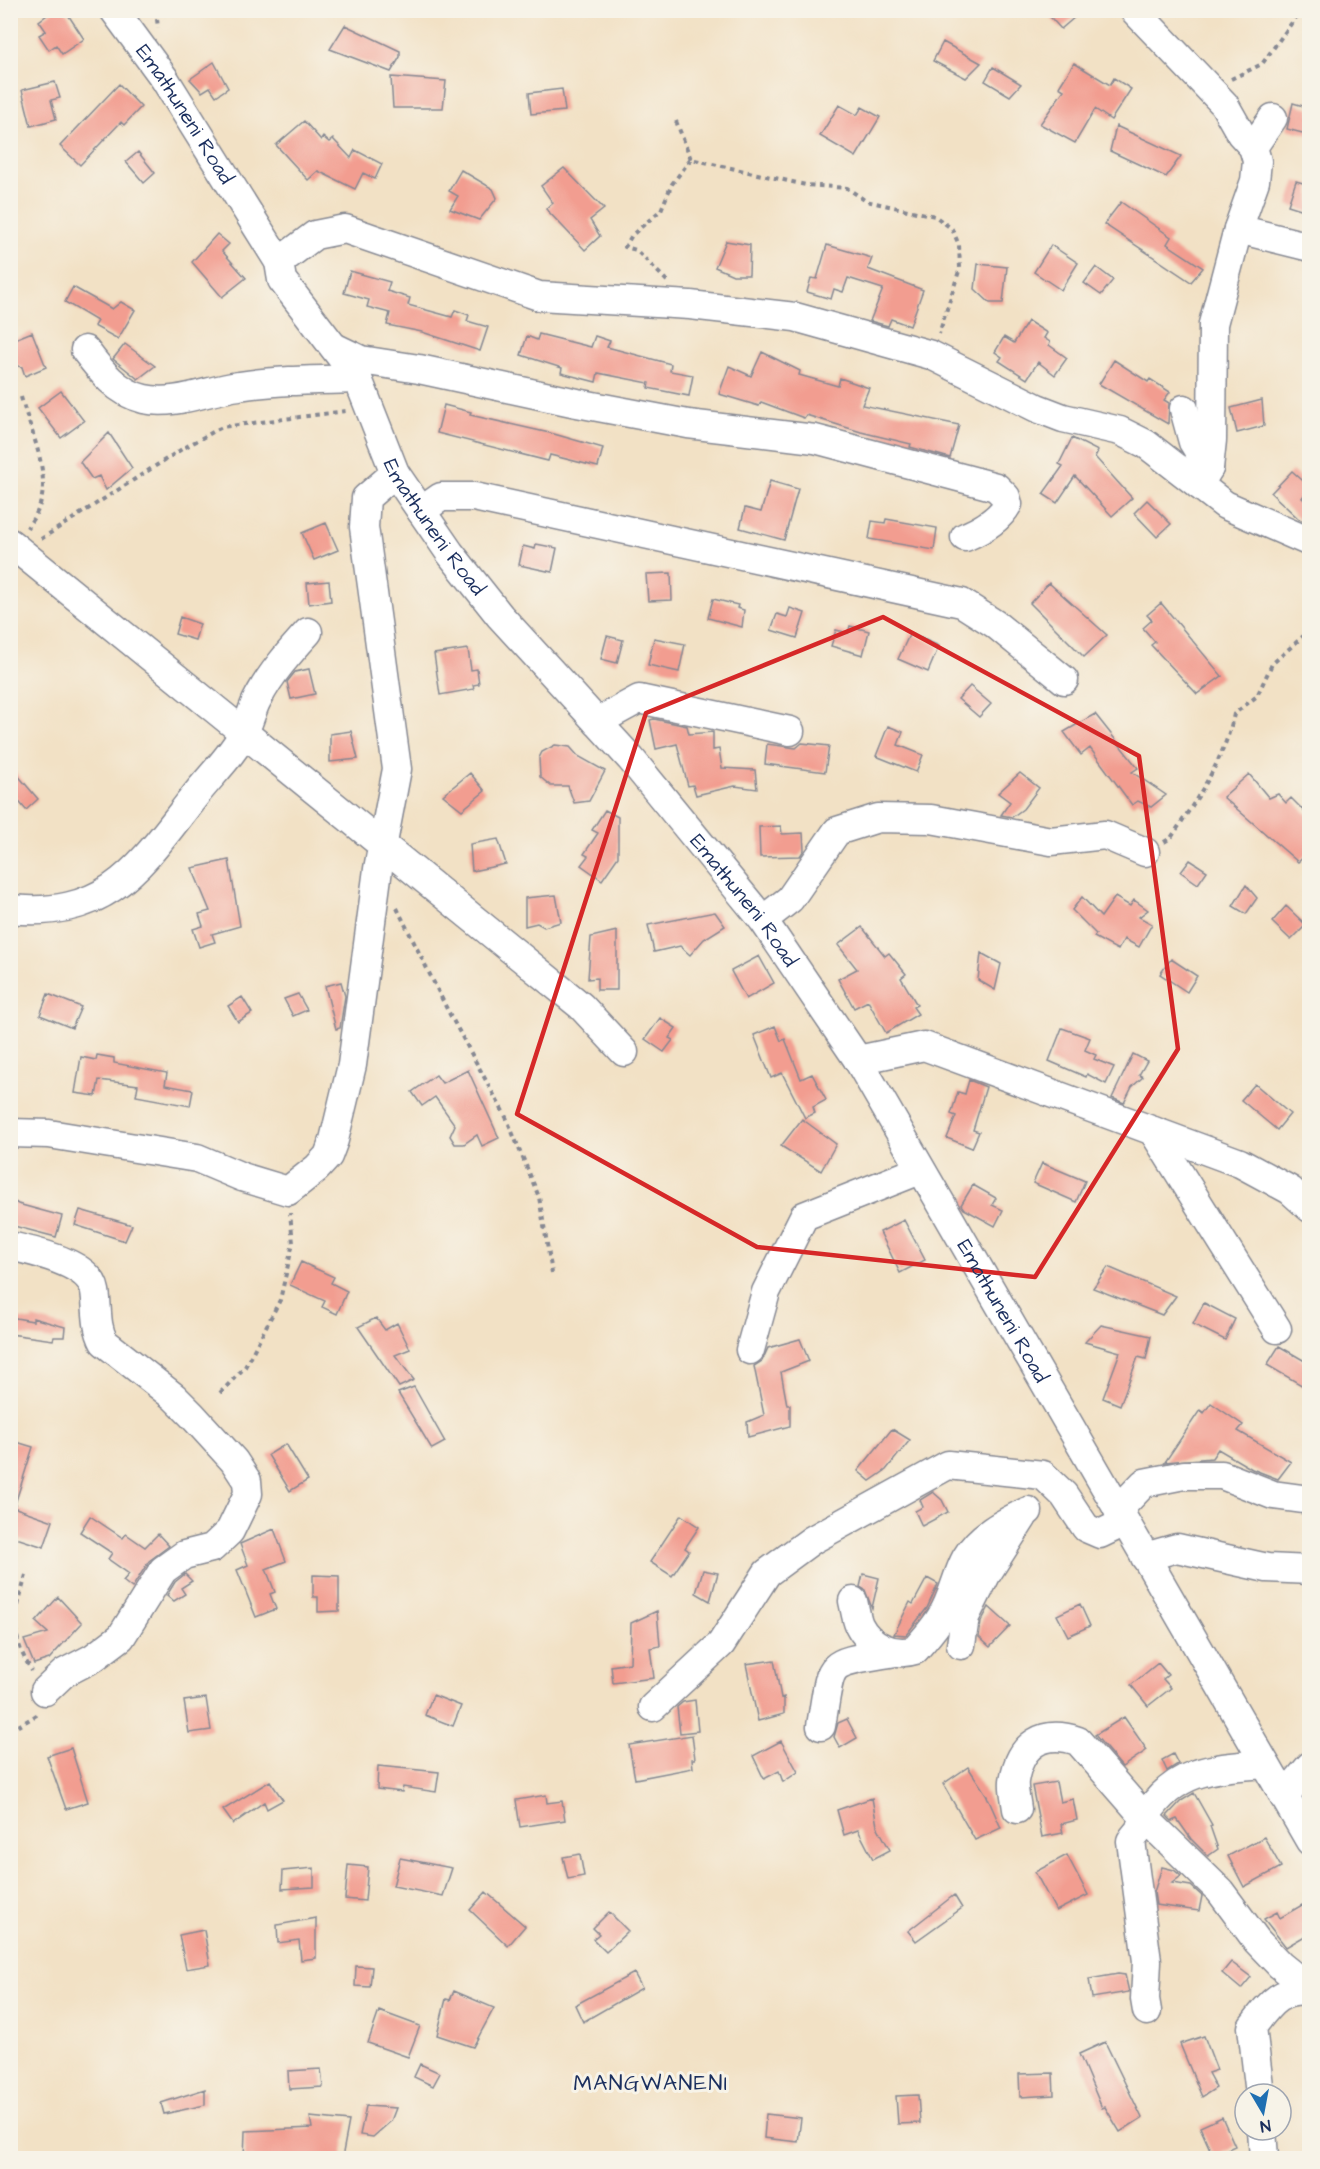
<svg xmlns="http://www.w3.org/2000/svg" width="1320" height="2169" font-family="'Architects Daughter',sans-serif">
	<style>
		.building { fill: #f29d90 }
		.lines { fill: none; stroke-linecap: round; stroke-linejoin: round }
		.minor-casing { stroke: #868892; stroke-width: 31 }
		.path { stroke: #868892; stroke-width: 4; stroke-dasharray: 4.5 4.5; stroke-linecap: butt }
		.minor { stroke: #fff; stroke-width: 28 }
		.marked { fill: none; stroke: #d62828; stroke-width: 4.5; stroke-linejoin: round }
		.labels { text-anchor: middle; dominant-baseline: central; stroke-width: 6; stroke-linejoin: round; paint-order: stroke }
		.street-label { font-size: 21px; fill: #1b2f5e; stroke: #f7f3e8 }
		.neighbourhood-label { font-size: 22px; letter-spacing: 1.5px; fill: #1b2f5e; stroke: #f7f3e8 }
	</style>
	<rect width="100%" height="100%" fill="#f7f3e8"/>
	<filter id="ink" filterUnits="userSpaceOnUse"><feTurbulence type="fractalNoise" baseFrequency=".0167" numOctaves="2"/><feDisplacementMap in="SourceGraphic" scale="12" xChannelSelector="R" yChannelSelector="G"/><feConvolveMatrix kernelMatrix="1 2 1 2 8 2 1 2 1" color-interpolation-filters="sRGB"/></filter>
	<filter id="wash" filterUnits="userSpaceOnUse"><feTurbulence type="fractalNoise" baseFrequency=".008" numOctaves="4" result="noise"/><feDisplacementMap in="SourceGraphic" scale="24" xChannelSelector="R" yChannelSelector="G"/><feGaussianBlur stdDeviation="1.35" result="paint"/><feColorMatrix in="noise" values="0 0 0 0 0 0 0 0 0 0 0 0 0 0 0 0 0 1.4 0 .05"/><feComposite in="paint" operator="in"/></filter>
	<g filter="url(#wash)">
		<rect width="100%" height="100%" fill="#f2e1c5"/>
		<g id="blocks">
			<path class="building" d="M54,10h11l19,29 -22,15 -6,-9 -7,5 -10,-15 7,-4 -7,-10z
				M1044,10h39l-22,19z
				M345,25l55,26v6l-9,15 -61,-23z
				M943,42l38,21 -15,15 -33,-17z
				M214,62l14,26 -12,8 -6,-9 -8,5 -12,-13z
				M1074,63l36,22 4,-7 17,11 -20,31 -16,-11 -20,34 -35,-19 24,-34 -5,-3z
				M993,67l28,17 -11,12 -25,-15z
				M391,77l55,4 -3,27h-50z
				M55,82l5,16 -9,2 5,19 -25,7 -9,-36z
				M119,84l22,23 -17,18 -3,-3 -41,43 -20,-19z
				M562,89l3,22 -34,3 -2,-21z
				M1293,103l17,5v27l-23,-6z
				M839,105l18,10 5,-8 18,10 -24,40 -36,-21z
				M304,121l17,19 2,-3 6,5 4,-3 18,19 4,-8 27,14 -7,15 -12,-6 -8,16 -37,-18 -10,9 -32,-35z
				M1116,126l65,30 -15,21 -56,-26z
				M138,152l17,21 -11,10 -18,-21z
				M564,168l40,41 -14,11 10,16 -15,14 -39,-41 7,-6 -12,-17z
				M461,170l32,19 4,9 -18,22 -29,-11 8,-13 -9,-5z
				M1296,181l14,4v27l-22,-7z
				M1121,202l50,35 -4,7 36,24 -12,14 -87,-58z
				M217,234l12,10 -7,7 24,27 -24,19 -30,-35z
				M726,241l24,4 -1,30h-16l-18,-8z
				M827,245l45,13 -4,11 55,21 -13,36 -19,-7 -3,7 -18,-5 13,-32 -35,-11 -5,14 -9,-3 -3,10 -24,-7 4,-14 6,1z
				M1051,245l27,18 -17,27 -27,-18z
				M978,264l29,3 -4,36h-13l-15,-14z
				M1096,267l17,13 -12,15 -17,-12z
				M350,271l40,11 -3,9 23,7 -2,7 44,12 3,-7 14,5 -2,6 21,6 -8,24 -58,-19 -35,-7 3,-12 -23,-6 2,-7 -25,-7z
				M73,287l39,22 9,-7 14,8 -17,29 -24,-13 3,-5 -32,-19z
				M1028,321l19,12 -3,5 6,4 -1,3 18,13 -12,17 -17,-13 -11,17 -28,-18 3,-4 -7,-5 9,-15 10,6z
				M32,332l14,35 -21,9 -3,-9 -12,-3v-23z
				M539,334l52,13 4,-11 15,5 -3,6 64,17 -1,7 23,4 -4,21 -41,-8 1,-5 -51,-10 -2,9 -35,-9 1,-5 -41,-13 6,-19 10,4z
				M125,344l30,22 -17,13 -25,-20z
				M762,352l38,19 -1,4 39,11 2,-8 29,10 -7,17 97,20 -9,33 -40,-11 1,-3 -50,-12 -55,-17 -2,3 -43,-16 -2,4 -40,-12 10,-28 22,10z
				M1114,360l34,22 2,-3 20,13 -6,8 5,3 -1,21 -69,-40z
				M61,391l23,30 -23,17 -23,-30z
				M1262,400l2,26 -27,7 -6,-25z
				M444,405l27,7 -1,3 84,19 49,14 -5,19 -48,-12 -2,6 -111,-28z
				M109,433l23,35 -26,22 -7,-14 -7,3 -12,-17z
				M1072,438l26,13 -3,6 37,41 -20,18 -37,-40 -18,27 -14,-9 20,-28 -4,-2z
				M1292,471l18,16 -8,11 8,7v19l-11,-5 -28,-26z
				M770,481l28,8 -14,51 -44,-12 5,-20 16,4z
				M1147,500l24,24 -14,13 -23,-24z
				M886,519l51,9 -3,22 -65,-11 3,-18 13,2z
				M326,523l12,27 -24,10 -12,-27z
				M536,544l21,4 -5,24 -33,-7 4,-19 12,3z
				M671,573l1,27 -24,1 -2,-27z
				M329,581l2,20 -22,3 -2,-21z
				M1049,583l58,52 -23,22 -54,-54z
				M713,599l25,6 -1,3 7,2 -2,17 -34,-9z
				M1161,603l61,73 -25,18 -46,-49 4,-3 -12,-14 9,-8 -5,-5z
				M790,608l15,5 -8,25 -26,-8 6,-16 10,3z
				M180,617l20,7 -5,16 -20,-6z
				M850,626l19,5 -6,24 -32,-9 5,-16 12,3z
				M910,633l29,13 -11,26 -30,-13z
				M607,636l16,4 -6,23 -16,-4z
				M654,638l31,6 -6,28 -31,-7z
				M468,649l3,21 6,-1 2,15 -6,1 1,4 -34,6 -6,-41z
				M309,669l6,25 -24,5 -4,-17 8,-10z
				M970,686l21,18 -12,13 -21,-18z
				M1095,714l43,54 -6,4 34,23 -15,12 -13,-6 -6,4 -42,-57 -9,7 -17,-23z
				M654,719l33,7 2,8 24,-2v18l6,-1 3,19 33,2 2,19 -22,-3 -39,9 -3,-10 -5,1 -11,-42 -21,5 -6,-29z
				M888,726l15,6 -5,13 25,10 -7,17 -40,-16z
				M351,731l7,28 -28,3v-28z
				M802,743l27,3 -4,26 -60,-8 2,-20 29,4z
				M555,745l15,2 8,9 27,15 -16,30 -15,2 -6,-17h-17l-11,-9 -1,-19 3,-6z
				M10,766l28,33 -12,11 -16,-19z
				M470,773l15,18 -23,19 -19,-15z
				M1020,773l19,15 -16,21 -11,8 -11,-2 9,-13 -12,-9z
				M1249,774l20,24 9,-4 8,9 5,-5 19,19v35l-12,10 -75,-65z
				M605,810l13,7v40l-16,23 -21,-15 7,-9 -4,-2 14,-21 -6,-3z
				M781,826l1,8 21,-1 1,17 -4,6 -40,1 -1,-30z
				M498,839l8,25 -34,7 -2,-27z
				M229,860l11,66 -28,8 3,8 -16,5 -6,-18 10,-3 -4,-12 11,-3 -18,-43z
				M1190,860l17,11 -9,13 -17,-12z
				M1246,885l11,13 -11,16 -13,-8z
				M556,895l5,27 -17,5 -7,-4 -12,3v-28z
				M1082,897l19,20 14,-20 15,9 4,-6 14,10 -9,7 13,7 -13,23 -15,-8 -6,11 -24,-13 2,-3 -24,-24z
				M1286,906l20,19 -15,15 -19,-18z
				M715,912l10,14 -21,13 -14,16 -10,-9 -26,6 -6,-27z
				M862,927l23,29 4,-3 17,21 -5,4 16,27 -4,2 5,7 -32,19 -18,-32 -14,7 -16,-29 19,-10 -19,-24z
				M617,931v59h-20v-12l-9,1 3,-42z
				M981,953l20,11 -6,26 -17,-10z
				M759,956l15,27 -28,16 -15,-28z
				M1171,959l26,17 -10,16 -27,-18z
				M341,982l4,14 -5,32 -4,1 -11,-43z
				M48,994l33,13 -9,21 -32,-13z
				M298,994l9,16 -14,6 -9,-17z
				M242,997l10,16 -14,9 -10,-16z
				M660,1018l16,10 -7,10 4,2 -9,12 -19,-13z
				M775,1026l6,15 4,-2 16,40 11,-5 14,26 -13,7 2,6 -10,5 -23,-45 -11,5 -17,-43z
				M1062,1028l28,10 -5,12 11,5 -2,4 20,8 -8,17 -19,-10 -1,3 -37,-16z
				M1133,1054l14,7 -8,14 4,2 -11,10 -8,16 -12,-5z
				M97,1055l17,3v5l53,10 -2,12 28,5 -3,16 -54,-10 2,-11 -39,-5 -3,16 -21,-3 6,-36 15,3z
				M468,1070l31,68 -17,8 -5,-11 -13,9h-9l-5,-8 5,-11 -20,-28 -13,9 -10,-14 24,-17 6,8z
				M969,1080l17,7 -13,43 6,2 -7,16 -25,-10 9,-22 -5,-2 7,-22 7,2z
				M1255,1084l35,30 -13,16 -36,-30z
				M802,1119l34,25 -15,27 -40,-25z
				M1042,1163l43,18 -9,21 -43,-19z
				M973,1185l23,13 -4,7 11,5 -8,16 -31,-17 -3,-4z
				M10,1199l8,5 44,12 -6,21 -46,-12z
				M80,1210l52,15 -7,16 -50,-16z
				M904,1220l21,40 -25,13 -20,-41z
				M301,1262l33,15 -3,6 16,8 -10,23 -15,-7 3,-6 -35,-16z
				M1108,1267l68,29 -14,19 -69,-27z
				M1204,1303l31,16 -10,21 -32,-16z
				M10,1317l23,4v-3l32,9 -1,10h-10l-1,3 -43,-6z
				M376,1318l9,12 12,-7 13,26 -15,6 19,25 -15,7 -41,-60z
				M1101,1325l50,11 -5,23 -8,-2 -18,48 -17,-7 17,-46 -35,-10z
				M800,1339l9,22 -28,11 6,33h3v21l-42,11 -1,-15 17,-7 -10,-49 8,-5 6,-13z
				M1279,1346l31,18v26l-43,-25z
				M414,1387l31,55 -13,7 -34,-56z
				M1211,1403l32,22 -5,6 53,31 -13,17 -26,-10 -34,-20 -6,9 -47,4 35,-52 4,3z
				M892,1429l18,11 -24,30 -16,11 -12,-10z
				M10,1440l23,7 -19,60 -4,-1z
				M286,1444l22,36 -18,11 -22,-36z
				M933,1492l9,8 6,12 -26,14 -7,-15 8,-4 -3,-7z
				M10,1506l43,15 -9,26 -34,-11z
				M681,1515l18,12 -14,21 4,3 -17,25 -22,-14z
				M90,1516l33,22 3,-4 19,13 13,-13 11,12 -20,15 -17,27 -9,-7 6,-7 -21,-15 4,-6 -32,-21z
				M274,1529l12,32 -20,8 9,23 -5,2 6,15 -20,8 -19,-47 11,-5 -8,-21z
				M703,1570l15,3 -8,28 -14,-8z
				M185,1574l7,7 -11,7 4,6 -11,7 -7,-6 8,-13z
				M863,1574l16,4 -7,30 -7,-18 -5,-3z
				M313,1575l26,1v35l-21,1v-15h-5z
				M927,1578l11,6 -11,24 -21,27 -12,-1 16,-32 3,2z
				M58,1597l24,26 -33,36 -15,5 -10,-24 24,-7 -12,-11z
				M1080,1604l10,22 -22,10 -11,-21z
				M989,1607l21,19 -20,21 -11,-10 2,-15z
				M657,1611l3,35 -10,2 4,30 -41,5 -2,-17 19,-3 1,-40z
				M774,1660l7,38 3,-1v17l-26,7 -12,-57z
				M1158,1663l10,12 -5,4 8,9 -23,18 -17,-21z
				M433,1695l28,11 -8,20 -28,-11z
				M206,1698l5,32 -22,3 -5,-32z
				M695,1700l3,31 -18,2 -3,-26 6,-5z
				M1124,1717l23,33 -25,17 -27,-32z
				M847,1719l10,19 -17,10 -6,-11 4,-14z
				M692,1735l3,24h-3l1,9 -58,11 -6,-34z
				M781,1741l17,31 -15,10 -4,-11 -15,8 -11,-23z
				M71,1748l17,54 -22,7 -19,-53z
				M1173,1754l5,10 -11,7 -5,-11z
				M378,1766l61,6 -3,20 -33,-5 -1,5 -25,-3z
				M968,1767l18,27 15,34 -26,12 -32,-56z
				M270,1781l13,19 -16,9 -3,-7 -31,22 -10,-14z
				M1056,1782l4,20 13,-3 4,21 -16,4 2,9 -21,4 -10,-51z
				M1194,1793l18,32 -2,1 8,23 -10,7 -17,-17 -14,-20 -5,2 -5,-5 14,-15z
				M546,1795l1,8 15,-2 3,19 -45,7 -4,-27z
				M872,1798l5,28 13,24 -17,9 -15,-29 -14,5 -7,-25z
				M1264,1837l17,30 -37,20 -16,-31z
				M580,1854l4,22 -16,3 -5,-22z
				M1067,1855l21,40 -32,16 -21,-39z
				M400,1858l52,10 -9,28 -50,-10z
				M348,1865l20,2 -3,34 -20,-2z
				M1162,1867l12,3 7,6 -9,7 19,3 11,10 -3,15 -43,-6 -2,-13z
				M314,1868v19l-32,2 1,-18z
				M486,1892l39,34 -17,20 -38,-36z
				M954,1895l8,13 -46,33 -8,-10z
				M1302,1905l8,14v14l-24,14 -22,-28 13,-7 3,6z
				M609,1912l19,19 -22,21 -13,-13 6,-5 -6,-6z
				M316,1918v40l-15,2 -2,-20 -21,3 -1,-18z
				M204,1930l6,35 -24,4 -7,-34z
				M1231,1962l20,15 -10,12 -19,-16z
				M356,1966l16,1 -2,20 -15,-1z
				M634,1973l8,15 -59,34 -8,-17z
				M1118,1974l7,1 4,17 -37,6 -3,-19z
				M454,1991l40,17 -21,39 -36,-12 9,-36 4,1z
				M379,2011l41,15 -12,31 -40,-14z
				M1204,2036l13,34 -9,3 8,15 -14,9 -22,-53z
				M1105,2042l37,76 -22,14 -15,-25 -3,1 -23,-54z
				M420,2064l20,9 -7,13 -19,-9z
				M321,2069l2,18 -34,2 -1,-18z
				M1053,2073l1,22 -34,2 -1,-23z
				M205,2089v16l-41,9 -3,-11z
				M918,2095l2,28 -22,1 -2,-28z
				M366,2106l30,2 -5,13 -18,16 -13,-2z
				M766,2114l35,4 -3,24 -34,-4z
				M310,2117l39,4 -7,37h-98l1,-27 67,-3z
				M1222,2117l13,29 -22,10 -13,-29z"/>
		</g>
	</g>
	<g filter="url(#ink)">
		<use href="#blocks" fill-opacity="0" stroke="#868892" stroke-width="1.5"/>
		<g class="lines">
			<g class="minor-casing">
				<g id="minor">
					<path id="s1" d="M114,10l50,68 115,184 3,18 76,99 37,94 55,80 50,63 131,143 132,161 95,140 452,781"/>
					<path d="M1134,10l90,94 17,30 12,13 4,14 -2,20 -17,48 -25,95 -1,116 -3,28 -10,17"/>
					<path d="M1253,147l20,-29"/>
					<path d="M1238,229l72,18"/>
					<path d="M279,262l36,-27 30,-6 194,67 151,9 105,12 136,38 106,53 26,10 57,13 26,13 79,61 85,37"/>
					<path d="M336,348l25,12 58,9 158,34 111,21 127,15 181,48 10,10 2,7c-9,16 -26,26 -43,33"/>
					<path d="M85,350c15,20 32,43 59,49 31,7 64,-9 95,-13 39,-6 79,-6 119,-7"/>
					<path d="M1184,409l9,33 16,26"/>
					<path d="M421,511l20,-14h33l488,106 33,21 69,56"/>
					<path d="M10,543l571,463 43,46"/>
					<path d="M597,722l42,-23 151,32"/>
					<path d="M10,909c99,10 130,-43 184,-112 16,-21 39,-42 50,-65 6,-11 8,-24 14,-34 13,-25 31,-45 50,-66"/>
					<path d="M763,920l27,-21 47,-68 41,-13 53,1 120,22 54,-6 40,17"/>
					<path d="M858,1060l66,-14 316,117 50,27 20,18"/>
					<path d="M1153,1131l124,198"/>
					<path d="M10,1133l39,1 148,24 45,19 46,14 29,-23 11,-12 6,-16 18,-75 26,-196 19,-100 -33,-242 2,-29 29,-25"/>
					<path d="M10,1246c24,6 80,16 85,45 3,18 0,34 9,51l70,55 18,18 42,46 13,20 1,13 -18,37 -18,17 -28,7 -21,15 -42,67 -28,21 -29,15 -19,18"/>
					<path d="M750,1350l16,-58 38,-76 116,-46"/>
					<path d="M1118,1510l26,-27 40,-8h38l51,20 37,5"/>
					<path d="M1145,1557l32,-9 90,20 43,2"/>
					<path d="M853,1601c2,8 3,17 6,24 10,20 35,32 56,25 9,-11 19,-21 26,-33 12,-18 15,-41 25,-59 14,-24 38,-35 62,-47"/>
					<path d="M961,1645l4,-28 21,-42 37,-58"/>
					<path d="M653,1707l68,-63 46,-71 45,-33 136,-75 95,10 21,20 22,33 14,6 25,-12"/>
					<path d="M821,1726c12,-70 2,-61 74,-74"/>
					<path d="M1284,1797l26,-31"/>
					<path d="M1017,1809c-1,-9 -4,-20 -3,-28 6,-37 29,-52 64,-40l69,79 73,71 37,50 23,24 30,24"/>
					<path d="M1147,2011l-2,-12 2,-38 -16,-120c3,-6 8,-9 11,-15 3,-4 2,-8 5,-12 30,-46 68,-46 118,-50"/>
					<path d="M1260,2094l-8,-67c17,-22 27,-39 58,-35"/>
					<path d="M1262,2130l2,28"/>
				</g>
			</g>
			<path class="path" d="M156,10l2,18
				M1231,79l31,-15 39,-54
				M676,121l15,38
				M667,281l-31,-31 -11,-3 7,-12 29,-25 11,-26 19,-25 115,26 41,3 19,13 69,15 17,13 7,16 1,23 -21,66
				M21,397c9,33 31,77 18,110 -2,7 -8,14 -12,21
				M41,539l141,-90 40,-22 124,-16
				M1164,842l7,-4c26,-40 53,-77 63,-124l23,-18 15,-32 38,-34
				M397,908l51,103 58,106 33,80 13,76
				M220,1393l25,-26 35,-67 13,-57 -3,-30
				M26,1575c-11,40 -18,58 6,96
				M10,1731l30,-18"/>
			<use href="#minor" class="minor"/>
		</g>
	</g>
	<path class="marked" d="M883,617l256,139 39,293 -143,228 -278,-30 -240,-133 129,-401z"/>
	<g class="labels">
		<g class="street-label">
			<text stroke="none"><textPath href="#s1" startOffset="126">Emathuneni Road</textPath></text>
			<text stroke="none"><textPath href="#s1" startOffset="612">Emathuneni Road</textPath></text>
			<text stroke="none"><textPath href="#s1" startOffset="1098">Emathuneni Road</textPath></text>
			<text stroke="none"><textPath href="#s1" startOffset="1584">Emathuneni Road</textPath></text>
		</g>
		<g class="neighbourhood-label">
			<text x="651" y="2083">MANGWANENI</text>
		</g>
	</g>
	<rect width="1320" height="2169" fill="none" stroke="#f7f3e8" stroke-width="36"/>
	<g transform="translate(1263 2112) rotate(170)"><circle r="28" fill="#f7f3e8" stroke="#9fa5b1" stroke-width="1.5"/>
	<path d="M0-4.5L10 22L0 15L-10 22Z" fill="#1f6fb2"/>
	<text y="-9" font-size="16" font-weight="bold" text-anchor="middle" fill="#1b2f5e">N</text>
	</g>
</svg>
